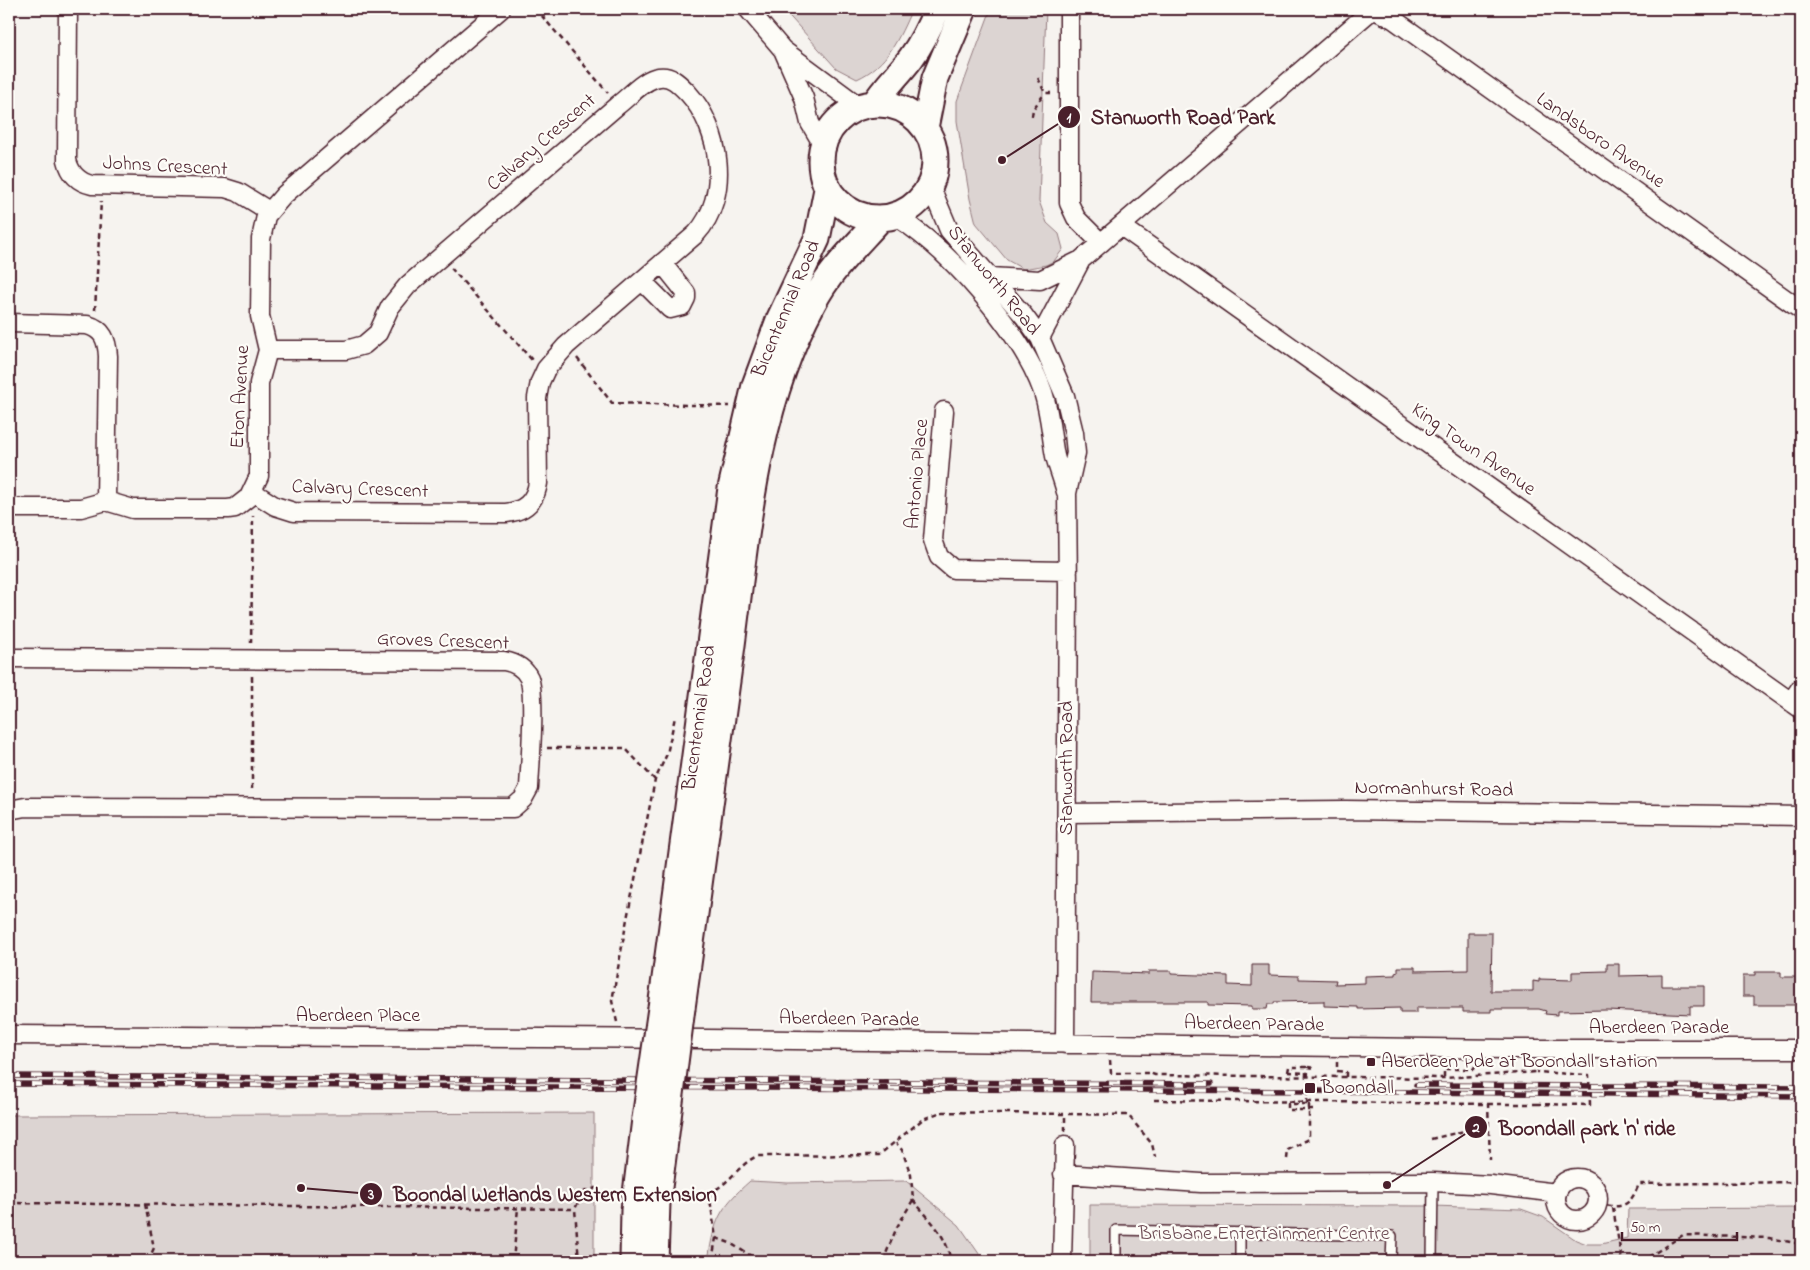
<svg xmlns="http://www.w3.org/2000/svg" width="1810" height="1270" font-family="'Indie Flower',sans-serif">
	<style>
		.green { fill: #dcd4d2; stroke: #937a7e }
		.building { fill: #cbbfbe; stroke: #4a1f2b }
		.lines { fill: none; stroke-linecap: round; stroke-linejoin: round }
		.lane-casing { stroke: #4a1f2b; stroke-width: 12 }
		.street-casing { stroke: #4a1f2b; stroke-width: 21 }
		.secondary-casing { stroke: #4a1f2b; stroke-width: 29 }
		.path { stroke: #4a1f2b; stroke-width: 2.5; stroke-dasharray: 5 4; stroke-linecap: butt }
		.lane { stroke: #fdfcf7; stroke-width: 9 }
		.street { stroke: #fdfcf7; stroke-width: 18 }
		.secondary { stroke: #fdfcf7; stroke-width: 25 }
		.rail-casing { stroke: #4a1f2b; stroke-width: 5.5 }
		.rail { stroke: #fdfcf7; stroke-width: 4; stroke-dasharray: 11; stroke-linecap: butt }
		.secondary-bridge-casing { stroke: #4a1f2b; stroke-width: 29; stroke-linecap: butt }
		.path-bridge { stroke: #4a1f2b; stroke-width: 2.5; stroke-dasharray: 5 4; stroke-linecap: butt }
		.secondary-bridge { stroke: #fdfcf7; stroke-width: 25 }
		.poi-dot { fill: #4a1f2b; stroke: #fdfcf7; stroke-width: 2 }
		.labels { text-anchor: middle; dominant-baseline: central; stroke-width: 4.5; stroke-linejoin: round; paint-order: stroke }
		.street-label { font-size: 20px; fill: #4a1f2b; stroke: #fdfcf7 }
		.poi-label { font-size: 20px; fill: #4a1f2b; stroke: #fdfcf7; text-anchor: start }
		.park-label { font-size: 20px; fill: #6e4c55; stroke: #fdfcf7 }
		.leader { fill: none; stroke: #4a1f2b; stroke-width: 2 }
		.callout-dot { fill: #4a1f2b; stroke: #fdfcf7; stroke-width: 2 }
		.mark-label { font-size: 15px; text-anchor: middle; font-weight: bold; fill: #fff }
		.callout-label { font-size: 21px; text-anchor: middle; font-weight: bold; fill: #4a1f2b; stroke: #fdfcf7; stroke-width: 4.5; stroke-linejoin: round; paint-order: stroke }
	</style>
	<rect width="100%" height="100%" fill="#f6f3ef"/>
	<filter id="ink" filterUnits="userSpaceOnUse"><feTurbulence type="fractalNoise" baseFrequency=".02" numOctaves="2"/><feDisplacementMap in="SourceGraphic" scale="10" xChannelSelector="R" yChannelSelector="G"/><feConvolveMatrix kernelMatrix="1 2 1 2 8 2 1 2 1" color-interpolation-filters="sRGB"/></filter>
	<g filter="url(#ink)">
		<path class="green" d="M783,9h129c-13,29 -24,56 -55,70l-21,-11z
			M991,9h55l-7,192 8,22 12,11 4,15 -9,12 -8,4 -23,4 -16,-9 -31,-37 -6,-24 -13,-78v-20z
			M594,1113v148h-585v-146z
			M750,1181l38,2 118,-2 53,44 25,36h-276c6,-40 11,-53 42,-80z
			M1090,1205l343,1 88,3 22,8 33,23 11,4h14l26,-6 1,-29 173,-1v53h-711z"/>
		<path class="building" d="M1468,933h24l-1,58h42v-10l6,1v-3l33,1v-8l35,-1v-7h12v12l43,-1v11h42v20h-14v8l-83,-4 -50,1v4l-12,-1 1,-3 -7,-2h-48v3h-28v-4h-47v5h-16v-5l-42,1v-2l-34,-1v-5l-50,1v2h-6l-1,5h-15v-3l-44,-1v-3h-117l1,-30 57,2v-3h22v3l57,2v9l24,1v-21h17v10l30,1v3l37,1 -1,4 30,-1v-7l30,-1v-2l3,-1v-5h17v4l53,-1z
			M1755,972h26v5h20v28h-47v-9h-11v-21h12z"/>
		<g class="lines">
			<g class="lane-casing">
				<path id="lane" d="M1240,1232v29
					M1116,1261v-31l276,6 -1,25
					M1432,1261l1,-79"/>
			</g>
			<g class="street-casing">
				<path id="street" d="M68,9l-1,151c3,13 11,22 25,25l133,3 13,4 31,19
					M748,9l35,41 77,57
					M1069,9v194l7,15 25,25
					M1373,9l20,10 408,291
					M783,50l21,48 6,25 13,22
					M930,185l19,45 75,86 16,22 25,58 9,37 2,20 -9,40 1,95 -3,456
					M895,216c54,33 127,116 148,176 7,21 8,43 12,64 3,12 8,24 11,36
					M1121,226l680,483
					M990,277l50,3 41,-20 292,-251
					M642,281l28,28 12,-3 4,-8v-5l-24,-30
					M9,323l78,2c16,4 20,15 21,31l-2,145
					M1040,338l41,-78
					M944,411l-11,129 6,17 14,12 115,2
					M253,492l22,14 19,6 212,1c18,-2 29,-11 32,-30l-1,-85 3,-16 6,-13 20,-23 130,-112c35,-38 25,-105 -8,-141 -8,-8 -16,-18 -29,-16 -15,2 -29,19 -41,28l-210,180 -18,22 -12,26 -14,12 -18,5h-78
					M9,508h72l25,-7 27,8h95l7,-1 14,-11 10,-21v-93l9,-33 -8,-34 1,-77 5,-23 18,-21 217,-186
					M9,658l495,3c11,2 20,6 25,17 7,18 1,87 0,110l-6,11 -10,9 -488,-1 -16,3
					M1791,702l10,-15
					M1067,813l278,-3 456,6
					M9,1035l698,4 801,10h293
					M1063,1174l138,9 232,-1 58,3 66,8
					M1556 1199a21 21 0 1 1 42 0a21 21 0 1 1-42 0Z
					M1062,1261l3,-116"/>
			</g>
			<g class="secondary-casing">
				<path id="secondary" d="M874,104c11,-17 25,-30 37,-46 11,-15 19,-32 26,-49
					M821 161a57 57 0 1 1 114 0a57 57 0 1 1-114 0Z
					M925,128l10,-50 29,-69
					M661,1008l70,-520 24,-103 24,-65 38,-81 10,-50
					M682,1008c17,-121 33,-242 50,-363 15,-115 24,-237 81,-342 17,-33 43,-57 67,-84
					M633,1261l1,-51 11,-91
					M655,1261l2,-58 11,-85"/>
			</g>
			<path class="path" d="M536,9l72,84
				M1038,78l7,15h6
				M1032,116l1,-7 12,-16
				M451,268l81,92
				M95,310l6,-109
				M577,358l35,45 118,3
				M251,643l2,-127
				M252,676v115
				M547,748h78l30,32
				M617,1022l-5,-21 15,-82 28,-139 12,-26 8,-37
				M1110,1060l1,13h38l6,2 289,3 92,-6
				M1337,1062v9l9,1v5
				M1308,1067l6,1
				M1288,1072l1,-5h17v10
				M1444,1077v-8h30l1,-4
				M1154,1100l334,4 2,56
				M1307,1104h-19v6h26
				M1488,1104h48
				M1065,1131v-17
				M1431,1139l58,-14
				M1287,1159l1,-9 21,-11v-39
				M709,1193l7,45 -4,23
				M690,1195c6,-1 14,-1 20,-3 19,-7 28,-27 47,-36l122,-1 44,-36 18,-7 187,3 24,29 3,13
				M913,1200c15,18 36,37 37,61
				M9,1203l566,6
				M1598,1203c23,7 32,4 41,-19l162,-2
				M145,1204l9,44 -6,13
				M1613,1208l9,53
				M716,1238l14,5 29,18
				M513,1261l5,-53
				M579,1261l-4,-52 8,-17 13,-4
				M883,1261l14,-34 16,-27 -2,-25 -9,-25 -6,-7
				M1622,1261l22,-1 39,-25 86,3 32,6"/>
			<use href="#lane" class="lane"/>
			<use href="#street" class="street"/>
			<use href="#secondary" class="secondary"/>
			<g class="rail-casing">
				<path id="rail" d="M9,1076l1202,8
					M9,1084l1304,7 488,5
					M1416,1085l385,2"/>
			</g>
			<use href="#rail" class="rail"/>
			<g class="secondary-bridge-casing">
				<path id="secondary-bridge" d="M668,1118l14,-110
					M645,1119l16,-111"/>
			</g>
			<path class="path-bridge" d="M1288,1072l20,1
				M1307,1104l1,-37
				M1536,1104l54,1 -1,-30 -53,-3"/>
			<use href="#secondary-bridge" class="secondary-bridge"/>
		</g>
	</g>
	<g class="poi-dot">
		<rect x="1366" y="1057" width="10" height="10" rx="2.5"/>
		<rect x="1304" y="1082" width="12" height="12" rx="2.5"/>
	</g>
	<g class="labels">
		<g class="street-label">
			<text transform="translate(1600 141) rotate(35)">Landsboro Avenue</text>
			<text transform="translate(542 143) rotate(-41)">Calvary Crescent</text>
			<text transform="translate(165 167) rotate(3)">Johns Crescent</text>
			<text transform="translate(993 281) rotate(51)">Stanworth Road</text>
			<text transform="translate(787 309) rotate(-67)">Bicentennial Road</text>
			<text transform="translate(241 397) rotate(-87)">Eton Avenue</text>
			<text transform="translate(1473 450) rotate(35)">King Town Avenue</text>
			<text transform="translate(918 474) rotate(-85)">Antonio Place</text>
			<text transform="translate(360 490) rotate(2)">Calvary Crescent</text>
			<text transform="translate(443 642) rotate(2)">Groves Crescent</text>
			<text transform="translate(700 718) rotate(-82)">Bicentennial Road</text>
			<text transform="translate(1067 768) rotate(-90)">Stanworth Road</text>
			<text transform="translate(1434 790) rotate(1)">Normanhurst Road</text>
			<text x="358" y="1016">Aberdeen Place</text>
			<text transform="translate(849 1020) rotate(1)">Aberdeen Parade</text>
			<text transform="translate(1254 1025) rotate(1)">Aberdeen Parade</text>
			<text x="1659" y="1028">Aberdeen Parade</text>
		</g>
		<g class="poi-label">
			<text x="1381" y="1062">Aberdeen Pde at Boondall station</text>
			<text x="1321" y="1088">Boondall</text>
		</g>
		<g class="park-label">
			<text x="1264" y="1234">Brisbane Entertainment Centre</text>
		</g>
	</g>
	<path class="leader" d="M1002 160L1069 117M1387 1185L1476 1127M301 1188L371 1194"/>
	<g class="callout-dot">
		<circle cx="1002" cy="160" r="5"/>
		<circle cx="1387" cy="1185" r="5"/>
		<circle cx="301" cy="1188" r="5"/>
		<circle cx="1069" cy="117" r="12"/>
		<circle cx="1476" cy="1127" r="12"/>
		<circle cx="371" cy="1194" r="12"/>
	</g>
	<g class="mark-label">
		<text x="1069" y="122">1</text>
		<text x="1476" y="1132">2</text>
		<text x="371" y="1199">3</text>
	</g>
	<g class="callout-label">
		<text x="1183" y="124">Stanworth Road Park</text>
		<text x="1587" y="1135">Boondall park 'n' ride</text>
		<text x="555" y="1201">Boondal Wetlands Western Extension</text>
	</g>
	<rect width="1810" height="1270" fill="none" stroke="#fdfcf7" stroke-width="30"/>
	<rect x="15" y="15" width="1780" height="1240" fill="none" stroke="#4a1f2b" stroke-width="2" filter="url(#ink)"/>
	<path d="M1622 1232v8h115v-8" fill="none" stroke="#4a1f2b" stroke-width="2.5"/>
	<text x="1630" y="1232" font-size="15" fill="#4a1f2b" stroke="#fdfcf7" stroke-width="4" paint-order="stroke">50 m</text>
</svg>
